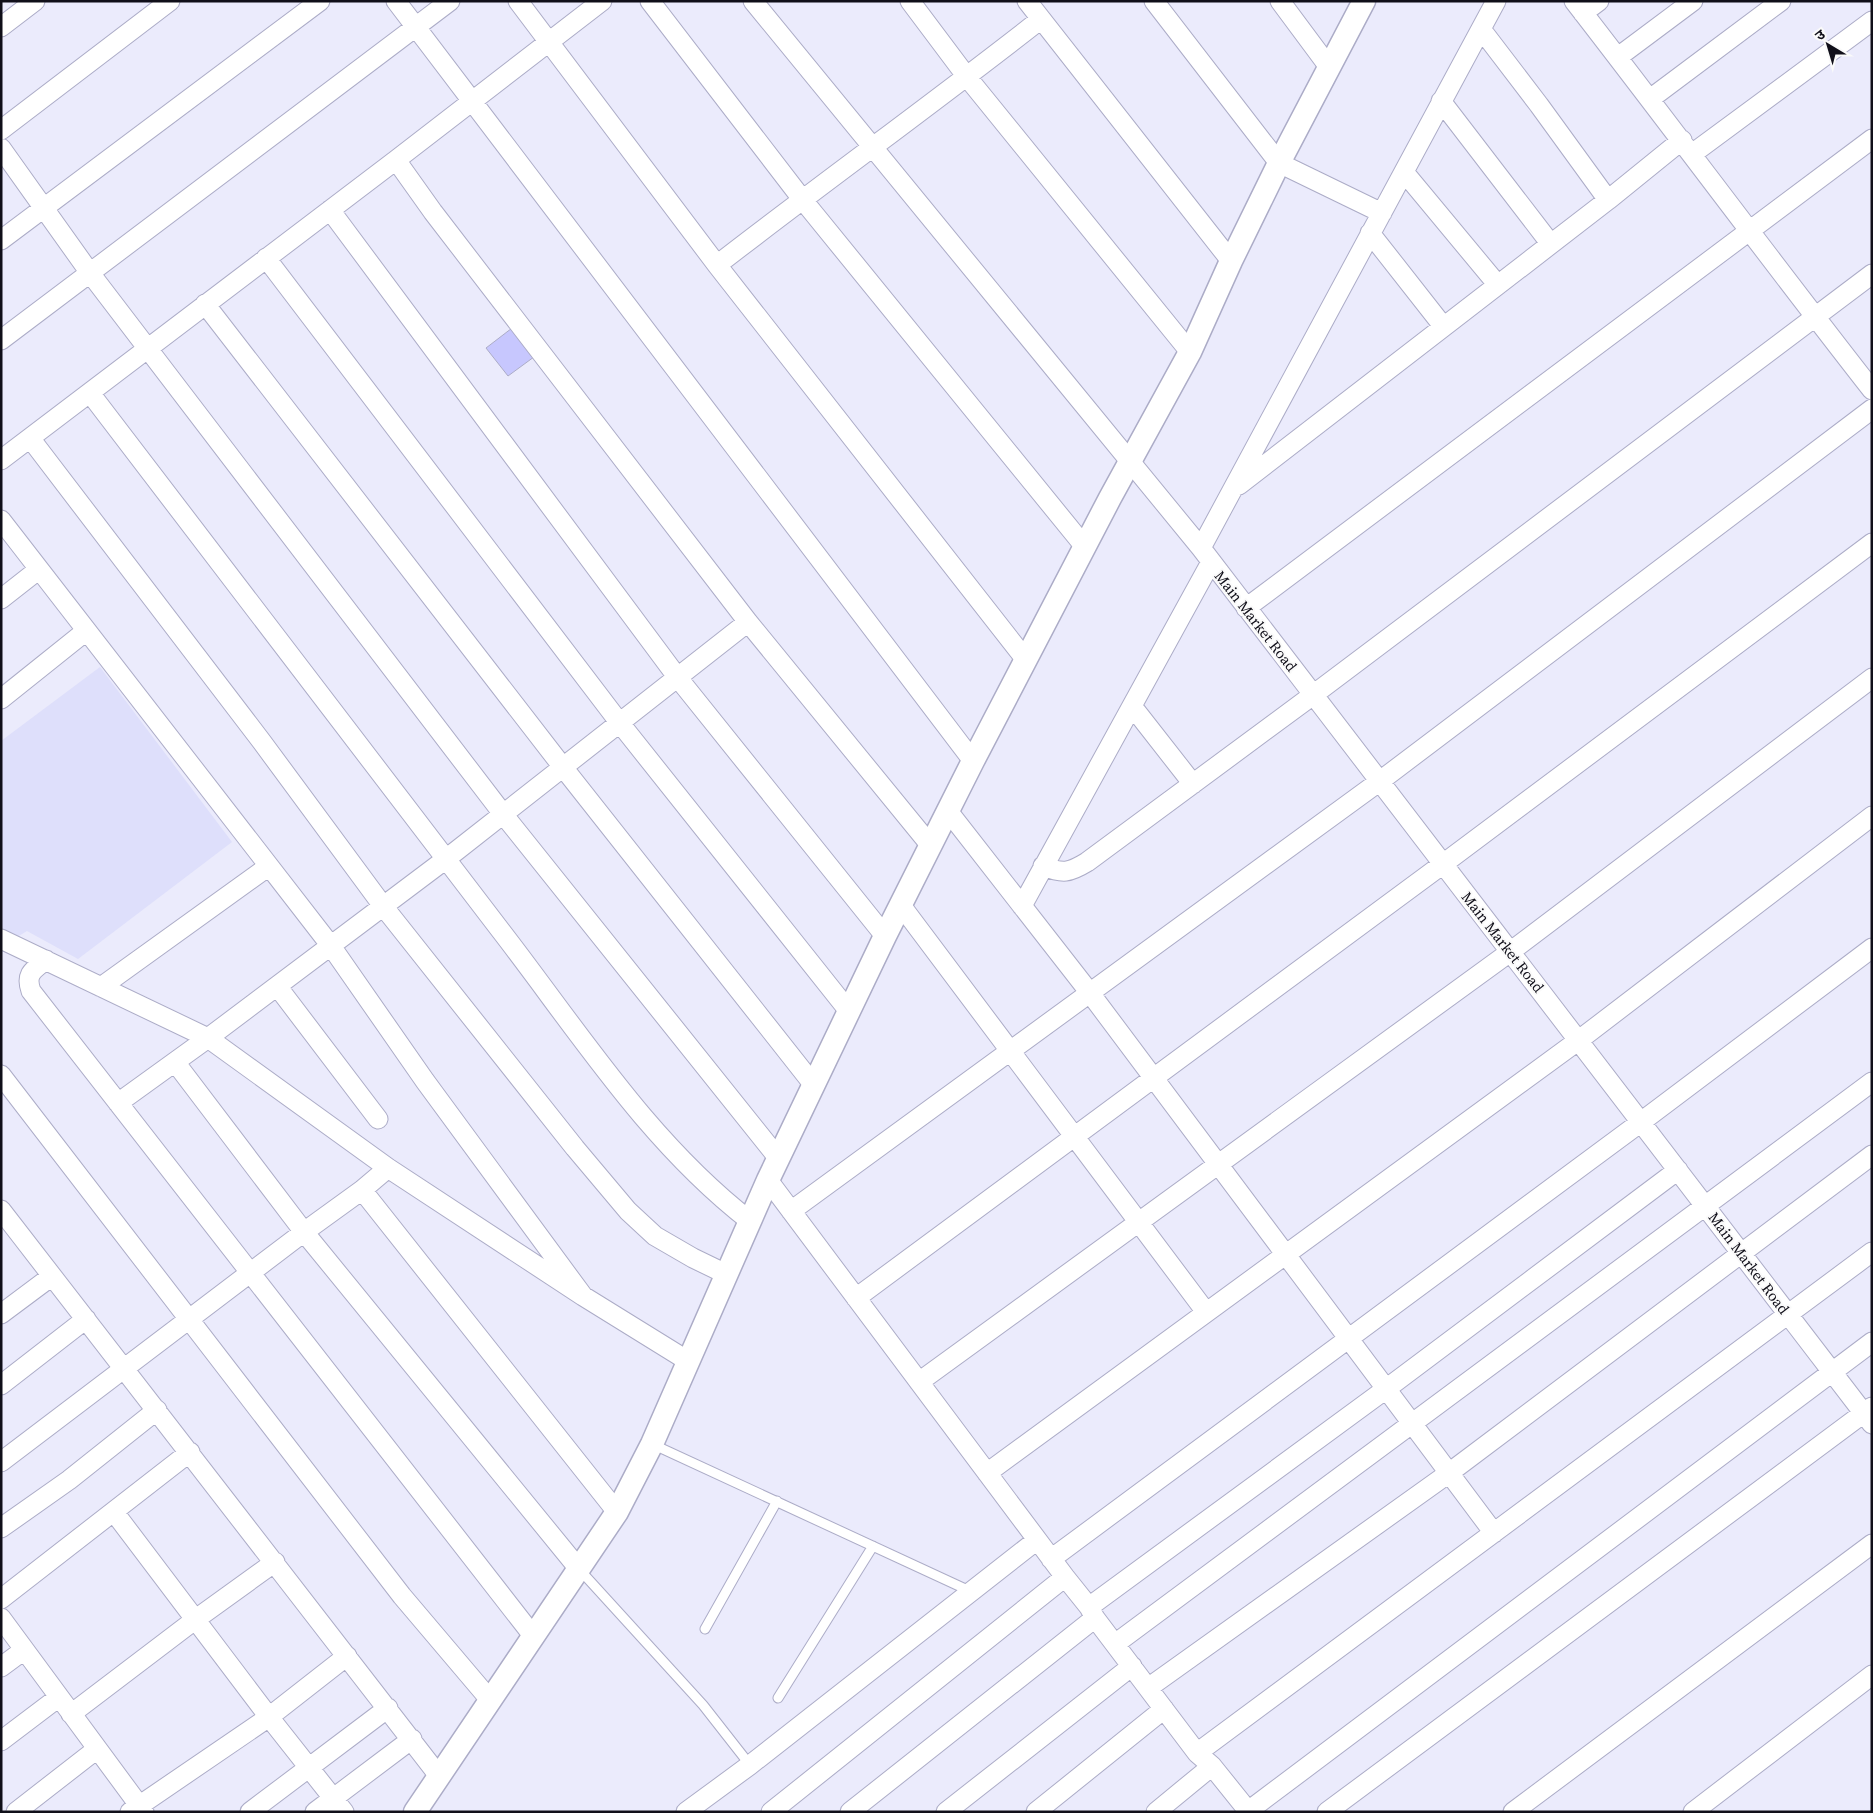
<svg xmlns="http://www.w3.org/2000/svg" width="1873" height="1813" font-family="'Source Serif 4','Noto Sans Devanagari',serif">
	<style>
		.built { fill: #dedffb }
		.building { fill: #c7c7fe; stroke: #acacc7 }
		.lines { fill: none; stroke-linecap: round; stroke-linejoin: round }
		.service-casing { stroke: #acacc7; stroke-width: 11 }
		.minor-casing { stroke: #acacc7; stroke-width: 21 }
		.tertiary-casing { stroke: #acacc7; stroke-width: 25 }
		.service { stroke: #fff; stroke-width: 9 }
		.minor { stroke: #fff; stroke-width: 19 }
		.tertiary { stroke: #fff; stroke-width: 22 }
		.labels { text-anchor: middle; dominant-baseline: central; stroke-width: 4; stroke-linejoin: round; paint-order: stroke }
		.street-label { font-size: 15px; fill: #100f19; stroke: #fafafa }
	</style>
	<rect width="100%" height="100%" fill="#ebebfc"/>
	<path class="built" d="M100,667l132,175 -154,117 -51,-28 -18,11 -8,-9v-192z"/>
	<path class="building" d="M516,325l22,29 -30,22 -22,-28z"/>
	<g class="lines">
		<g class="service-casing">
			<path id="service" d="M652,1444l320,148
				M579,1569l124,136 47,60
				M705,1629l72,-128
				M778,1698l95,-152"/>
		</g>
		<g class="minor-casing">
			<path id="minor" d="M396,1l577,760
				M518,1l199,264 309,395
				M650,1l152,198 283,348
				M753,1l448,547 671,876
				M910,1l57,76 223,275
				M1027,1l204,260
				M1154,1l125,162 103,50
				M1280,1l49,66
				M1574,1c100,129 197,260 298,389
				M1583,13l16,-12
				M1,27l34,-26
				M1481,29l58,76 69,95
				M1618,57l75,-56
				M1650,99l131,-98
				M1441,101l109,142
				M1,130l169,-129
				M1,148l89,125 413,541 276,345
				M1692,154l180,-133
				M396,160l37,52 315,410 183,224
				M1404,172l93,112
				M330,210l348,468 207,258
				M1370,233l73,93
				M1,240l319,-239
				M266,258l353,464 229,288
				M717,265c107,-83 217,-162 324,-246
				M205,304l357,462 251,318
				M1,340l449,-339
				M90,393c137,179 273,359 411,538 78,101 147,211 249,290
				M30,438l232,304 121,164 192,242 53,63 27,25 38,22 33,16
				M1,460l395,-300 206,-159
				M1239,485l369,-285 74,-60
				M1,520l330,426 94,135 158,215
				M1201,548l295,-547
				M1,599l37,-29
				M1246,608l626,-469
				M1,699l85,-68
				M1132,706l61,78
				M948,811l142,182 404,540
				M1043,866c20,8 26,7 44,-4l226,-167 559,-421
				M900,904l306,408
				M1022,906l189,-344
				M1,939l207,99 180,130 195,128 105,65
				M46,960c-13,10 -21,14 -15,31l503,646
				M277,986l101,133
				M101,987l168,-121
				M175,1062l129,170 275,337
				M1,1075l401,521 89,105
				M118,1103l90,-65 238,-179 302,-237
				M768,1180l297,397 24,30 6,11 102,135 15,13 37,46
				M362,1190l255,322
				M1,1210l438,566
				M791,1211l589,-430 492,-372
				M856,1298l587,-434 429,-321
				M1,1314l51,-38
				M919,1382l591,-430 362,-274
				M1,1385l85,-66
				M1,1462l303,-230 58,-42 26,-22
				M987,1473l592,-433 293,-224
				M114,1512l155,205 75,95
				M1,1528l68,-48 88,-70
				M1051,1559l590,-437 231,-174
				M1,1599l189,-147
				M1089,1607l297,-218 292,-219
				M1,1618l143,194
				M1115,1644l757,-562
				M1,1667l23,-17
				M1148,1688l301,-215 423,-318
				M71,1714l125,-95 79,-57
				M1,1741l58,-44
				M1197,1753l675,-501
				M16,1812l81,-63
				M130,1812l139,-95 78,-61
				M250,1812l138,-104
				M315,1812l97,-73
				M686,1812l64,-47 287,-225
				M771,1812l294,-235
				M850,1812l245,-194
				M946,1812l186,-146
				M1036,1812l128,-103
				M1156,1812l56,-46
				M1247,1812l625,-470
				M1327,1812l545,-405
				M1513,1812l359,-268
				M1693,1812l179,-137"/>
		</g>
		<g class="tertiary-casing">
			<path id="tertiary" d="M415,1812l202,-300 35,-68 116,-264 117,-244 88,-175 137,-263 80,-146 41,-91 48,-98 85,-162"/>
		</g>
		<use href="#service" class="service"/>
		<use href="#minor" class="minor"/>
		<use href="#tertiary" class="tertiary"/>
	</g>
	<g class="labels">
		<g class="street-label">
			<text transform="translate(1256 621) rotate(52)">Main Market Road</text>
			<text transform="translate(1503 942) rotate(52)">Main Market Road</text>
			<text transform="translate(1749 1263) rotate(53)">Main Market Road</text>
		</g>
	</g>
	<rect width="1873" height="1813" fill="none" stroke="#100f19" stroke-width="5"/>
	<g transform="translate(1828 45) rotate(322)" stroke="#fafafa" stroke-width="4" paint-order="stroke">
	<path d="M0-4L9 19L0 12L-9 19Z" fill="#100f19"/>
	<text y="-8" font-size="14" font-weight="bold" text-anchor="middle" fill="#100f19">उ</text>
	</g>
</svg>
